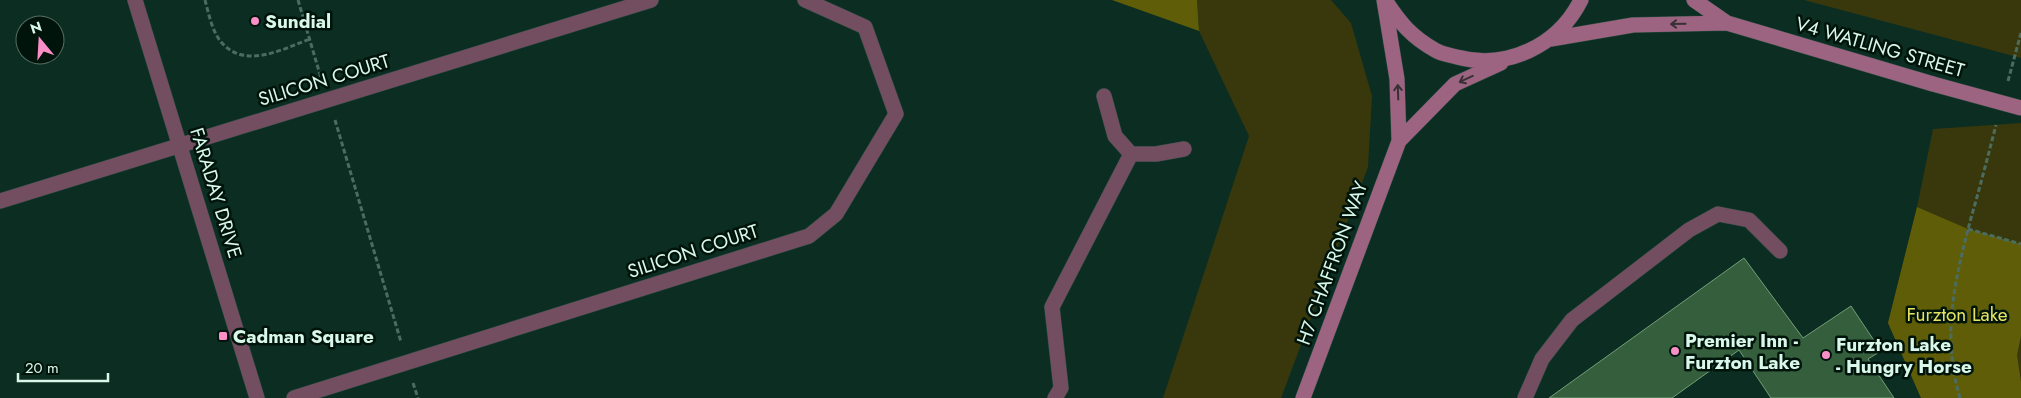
<svg xmlns="http://www.w3.org/2000/svg" width="2021" height="398" font-family="Jost,sans-serif">
	<style>
		.green { fill: #39380c }
		.forest { fill: #5f5d08 }
		.building { fill: #355f3c; stroke: #739e78 }
		.lines { fill: none; stroke-linecap: round; stroke-linejoin: round }
		.lane-casing { stroke: #28493e; stroke-width: 16 }
		.street-casing { stroke: #28493e; stroke-width: 16 }
		.secondary-casing { stroke: #28493e; stroke-width: 16 }
		.path { stroke: #4b6c60; stroke-width: 3; stroke-dasharray: 5 2.5; stroke-linecap: butt }
		.lane { stroke: #724e60; stroke-width: 15 }
		.street { stroke: #724e60; stroke-width: 15 }
		.secondary { stroke: #9c6481; stroke-width: 15 }
		.secondary-bridge-casing { stroke: #28493e; stroke-width: 16; stroke-linecap: butt }
		.secondary-bridge { stroke: #9c6481; stroke-width: 15 }
		.oneway { stroke: #373035 }
		.poi-dot { fill: #fa8fc8; stroke: #00140c; stroke-width: 2 }
		.labels { text-anchor: middle; dominant-baseline: central; stroke-width: 5; stroke-linejoin: round; paint-order: stroke }
		.poi-label { font-size: 19px; font-weight: bold; fill: #d9f8ea; stroke: #00140c; text-anchor: start }
		.street-label { font-size: 19px; fill: #d9f8ea; stroke: #00140c }
		.park-label { font-size: 19px; fill: #e7e462; stroke: #00140c }
	</style>
	<rect width="100%" height="100%" fill="#0b2d22"/>
	<path class="green" d="M1197,0h134l20,23 21,73 -4,71 -87,231h-118l86,-262 -50,-105z
		M1804,0h217v58z
		M2021,123v275h-100l-33,-75 29,-116 16,-78z"/>
	<path class="forest" d="M1112,0h85l2,31z
		M1917,207l51,22 53,15v92l-4,19 4,27v16h-100l-33,-75z"/>
	<path class="building" d="M1744,258l59,80 48,-32 30,45 -13,8 26,39h-123l-32,-48 -67,48h-123z"/>
	<g class="lines">
		<g class="lane-casing">
			<path id="lane" d="M1525,398l17,-39 30,-39 117,-90 29,-16 31,6 31,31"/>
		</g>
		<g class="street-casing">
			<path id="street" d="M135,0l122,398
				M1104,96l11,40 16,18
				M0,201l651,-201
				M294,398l515,-162 27,-22 60,-100 -31,-87 -60,-27
				M1055,398l6,-10 -9,-81 79,-153h25l28,-5"/>
		</g>
		<g class="secondary-casing">
			<path id="secondary" d="M1694,0l33,23
				M1387,3c14,21 25,34 48,47 6,4 15,5 22,7 50,13 101,-11 124,-57
				M1551,39l82,-14 94,-2 206,61
				M1399,141l56,-57 46,-21
				M1303,398l96,-257 -2,-62 -13,-79"/>
		</g>
		<path class="path" d="M205,0c4,15 8,36 20,46 24,22 60,2 85,-7
			M298,0l23,78
			M2008,81l13,-48
			M335,120l66,222
			M1968,229l53,15
			M413,383l5,15
			M1960,398c-19,-63 -5,-119 11,-180 9,-31 17,-62 25,-93"/>
		<use href="#lane" class="lane"/>
		<use href="#street" class="street"/>
		<use href="#secondary" class="secondary"/>
		<g class="secondary-bridge-casing">
			<path id="secondary-bridge" d="M1933,84l88,24"/>
		</g>
		<use href="#secondary-bridge" class="secondary-bridge"/>
	</g>
	<defs><path id="oneway-shaft" d="M-6 0H5M1.5-3L5.5 0L1.5 3" fill="none" stroke-width="1.6" stroke-linecap="round" stroke-linejoin="round" transform="scale(1.25)"/></defs>
	<g class="oneway">
		<use href="#oneway-shaft" transform="translate(1678 24) rotate(179)"/>
		<use href="#oneway-shaft" transform="translate(1466 79) rotate(155)"/>
		<use href="#oneway-shaft" transform="translate(1398 92) rotate(-92)"/>
	</g>
	<g class="poi-dot">
		<circle cx="255" cy="21" r="5"/>
		<rect x="218" y="331" width="10" height="10" rx="2.5"/>
		<circle cx="1675" cy="351" r="5"/>
		<circle cx="1826" cy="355" r="5"/>
	</g>
	<g class="labels">
		<g class="poi-label">
			<text x="265" y="21">Sundial</text>
			<text x="233" y="336">Cadman Square</text>
			<text x="1685" y="340">Premier Inn -<tspan x="1685" dy="22">Furzton Lake</tspan></text>
			<text x="1836" y="344">Furzton Lake<tspan x="1836" dy="22">- Hungry Horse</tspan></text>
		</g>
		<g class="street-label">
			<text transform="translate(1880 47) rotate(16)">V4 WATLING STREET</text>
			<text transform="translate(324 80) rotate(-17)">SILICON COURT</text>
			<text transform="translate(216 193) rotate(73)">FARADAY DRIVE</text>
			<text transform="translate(693 251) rotate(-18)">SILICON COURT</text>
			<text transform="translate(1332 263) rotate(-70)">H7 CHAFFRON WAY</text>
		</g>
		<g class="park-label">
			<text x="1957" y="314">Furzton Lake</text>
		</g>
	</g>
	<g transform="translate(40 40) rotate(342)"><circle r="24" fill="#00140c" stroke="#576f65"/>
	<path d="M0-4L9 19L0 12L-9 19Z" fill="#fa8fc8"/>
	<text y="-8" font-size="14" font-weight="bold" text-anchor="middle" fill="#d9f8ea">N</text>
	</g>
	<path d="M18 373v8h90v-8" fill="none" stroke="#d9f8ea" stroke-width="2.5"/>
	<text x="25" y="373" font-size="15" fill="#d9f8ea" stroke="#00140c" stroke-width="4" paint-order="stroke">20 m</text>
</svg>
